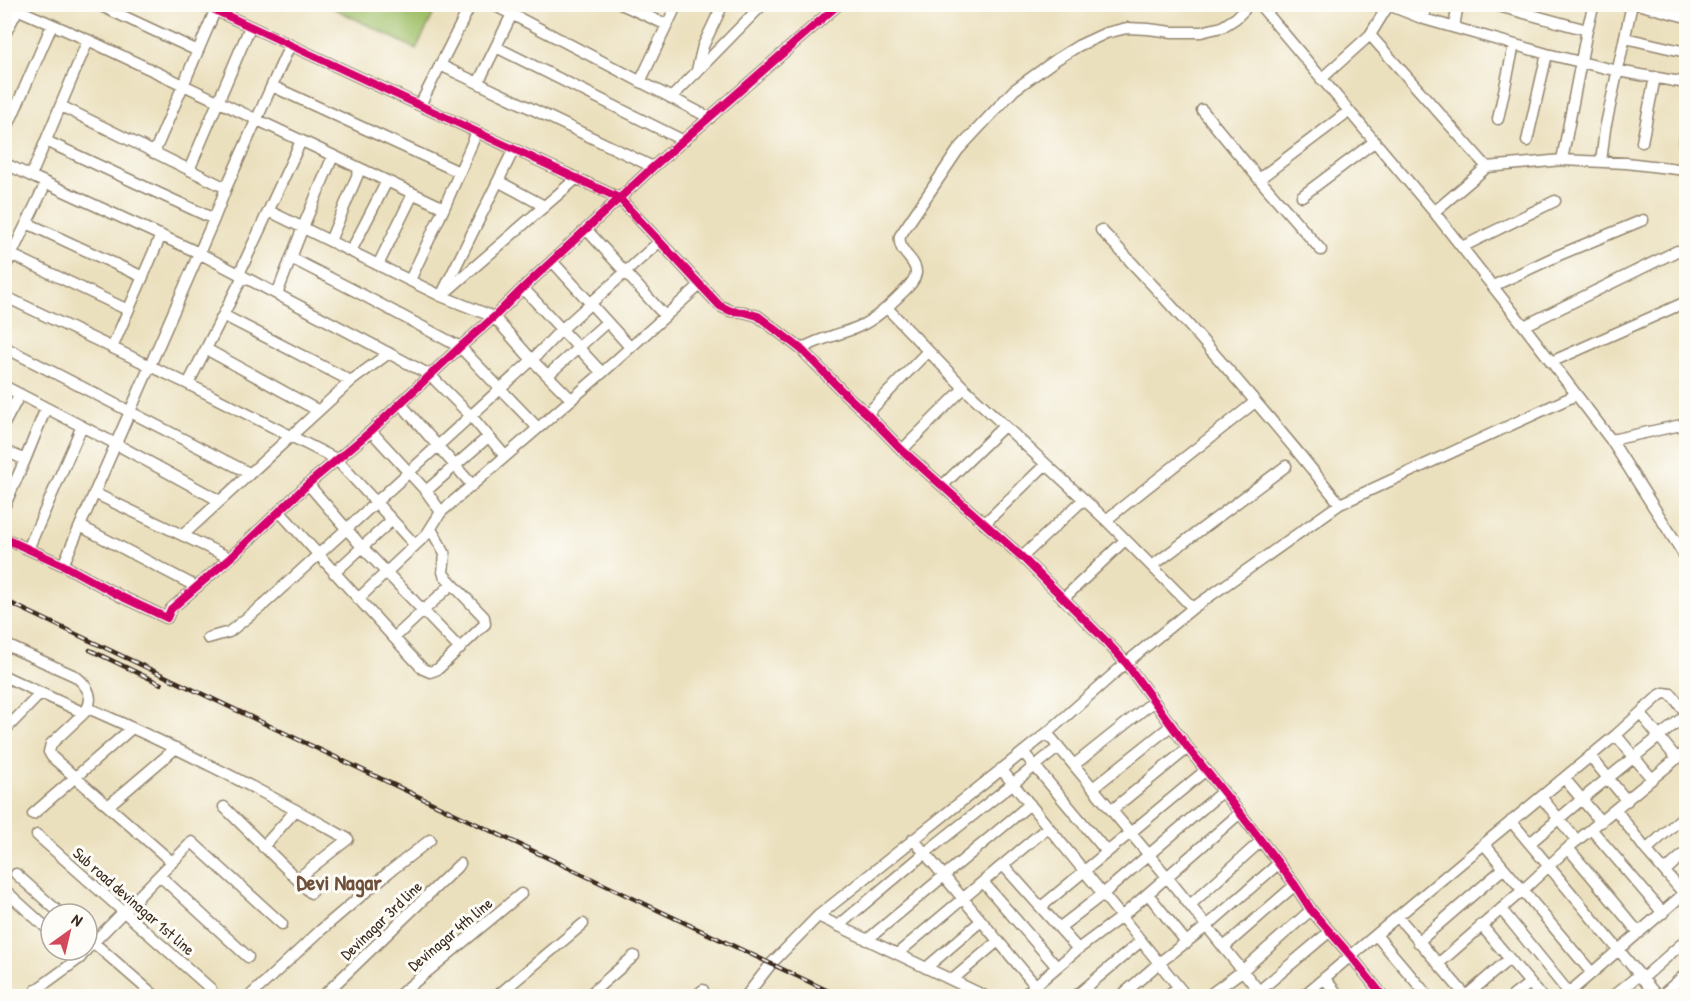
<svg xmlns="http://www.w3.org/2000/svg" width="1691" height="1001" font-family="'Patrick Hand',sans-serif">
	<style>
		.green { fill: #9fbf67; stroke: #6d7442; stroke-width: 1.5 }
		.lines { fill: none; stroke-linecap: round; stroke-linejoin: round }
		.minor-casing { stroke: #93856e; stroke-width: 13 }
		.minor { stroke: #fff; stroke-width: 10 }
		.rail-casing { stroke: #3b2a1e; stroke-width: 4.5 }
		.rail { stroke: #fdfcf7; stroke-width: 2; stroke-dasharray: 7; stroke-linecap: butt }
		.cycleway-casing { stroke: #fdfcf7; stroke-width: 11 }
		.cycleway { stroke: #d6006c; stroke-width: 8 }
		.labels { text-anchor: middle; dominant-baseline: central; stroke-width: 6; stroke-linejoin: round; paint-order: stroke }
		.street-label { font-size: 16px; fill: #3b2a1e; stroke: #fdfcf7 }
		.district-label { font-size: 22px; font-weight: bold; fill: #71503b; stroke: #fdfcf7 }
	</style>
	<rect width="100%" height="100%" fill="#fdfcf7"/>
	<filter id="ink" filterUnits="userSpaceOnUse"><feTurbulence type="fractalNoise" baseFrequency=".0167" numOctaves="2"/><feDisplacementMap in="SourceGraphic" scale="12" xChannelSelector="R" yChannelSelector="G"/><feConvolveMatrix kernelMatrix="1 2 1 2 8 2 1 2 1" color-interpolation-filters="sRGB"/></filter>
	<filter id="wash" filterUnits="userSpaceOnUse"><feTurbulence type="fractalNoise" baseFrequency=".008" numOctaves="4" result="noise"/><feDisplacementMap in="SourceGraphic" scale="24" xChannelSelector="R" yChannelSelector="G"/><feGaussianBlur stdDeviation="1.35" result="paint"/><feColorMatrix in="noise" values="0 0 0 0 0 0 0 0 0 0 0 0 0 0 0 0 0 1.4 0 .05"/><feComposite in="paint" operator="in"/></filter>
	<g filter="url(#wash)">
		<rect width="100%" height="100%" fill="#ebe0bd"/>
		<path class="green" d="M327,5h111l-22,44z"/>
	</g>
	<g filter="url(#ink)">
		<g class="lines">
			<g class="minor-casing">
				<path id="minor" d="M97,4l101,47
					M202,4l417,194 101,108 11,5 13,1 14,4 43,33 43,44 23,21 35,36 120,107 81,81 23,25 62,85 52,65 55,72 16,25 40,46 32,40
					M492,4l218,114
					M517,4l-39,79 175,84
					M621,4l46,21
					M1259,4l175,208 90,114 87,114 75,118
					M1386,4l38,15 123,35 71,17 68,12
					M1491,4l96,26
					M1637,4l49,13
					M1424,19l2,-15
					M1454,27l4,-23
					M1370,35l117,132
					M4,36l16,-31
					M1625,38l61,14
					M88,40l356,168 33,-76
					M496,47l188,94
					M440,65l38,18
					M696,74l7,-28 20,-42
					M1321,79l49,-44 19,-31
					M640,82l37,-78
					M272,86l187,86
					M671,98l92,-94
					M420,105l51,-101
					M61,106l165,82
					M1202,110l57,69 62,71
					M1498,119l16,-74
					M4,135l48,-110
					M46,141l168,78
					M1527,141l20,-87
					M1642,142l13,-65
					M1684,144l2,-11
					M154,153l61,-142
					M1562,160l25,-130 7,-26
					M1601,162l4,-33 27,-125
					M4,163l27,13 57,-136 -83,-36
					M189,170l61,-143
					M31,176l168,77 231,122 41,41 34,40
					M1259,179l90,-68
					M498,181l46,25
					M1302,196l72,-54
					M269,211l172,85 53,21 38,43 39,39
					M1434,212l53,-45 75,-7 64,3 60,7
					M27,223l116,54
					M586,229l79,87
					M1101,230c84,88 163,179 239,274
					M330,241l30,-72
					M1462,247l93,-46
					M351,251l36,-70
					M12,255l116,55
					M291,258l70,36 99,53 77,80
					M552,261l78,86
					M378,265l35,-71
					M4,270l42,-87
					M239,274l62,-133
					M410,280l34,-72
					M1493,286l66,-31 84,-35
					M523,288l79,85
					M444,290l70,-141
					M277,294l26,-67 30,-71
					M4,296l184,88 148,75 79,86
					M441,296l136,-118
					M887,308l77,80 142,132 87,88
					M223,315l128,66 38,-28
					M1524,326l153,-75
					M4,347l245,126
					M112,348l49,-113
					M206,349l111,61
					M801,349c19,-11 38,-14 57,-22 18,-8 31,-21 45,-35 5,-5 12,-11 13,-19 1,-14 -19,-20 -16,-37l58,-86 56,-60 43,-31 21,-13 28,-13 21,-5 21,1 24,3h29l21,-5 14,-9 8,-8 3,-6
					M1551,362l135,-60
					M548,375l59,-53
					M188,384l55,-108
					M4,386l112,58 104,57
					M400,403l72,82
					M867,414l61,-63
					M4,424l16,-30
					M371,431l55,60 15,21
					M1611,440l75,-16
					M4,450l21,10 -21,47
					M902,450l62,-62
					M25,460l21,-52
					M308,484l55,64 97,101
					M942,486l62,-60
					M426,491l62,-54
					M94,493l136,65
					M279,511l115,127 29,31 7,3 8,-3 47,-45 -1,-7 -40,-42 -1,-3 2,-18 -14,-25
					M1106,520l149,-118
					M984,524l61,-59
					M80,526l117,61
					M183,535l168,-154
					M4,538l59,27 57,31 47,22 4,-9 59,-51 78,-74 63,-53 89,-84 34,-30 29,-29 130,-121 186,-163
					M28,549l54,-123
					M1022,557l61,-57
					M63,565l151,-346 12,-31 64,-143
					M1152,566l134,-100
					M334,573l58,-53
					M358,599l69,-65 14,-22 161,-139 98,-88
					M1063,599l62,-59
					M208,638l21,-6 33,-26 270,-246 29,-30 98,-88
					M394,638l58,-54
					M4,644l71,32c13,10 21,23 9,37
					M4,676l80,37 -33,31 -2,8 3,5 120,105
					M88,708c89,39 175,83 260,131l-51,40
					M1640,713l37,46
					M9,726l31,-32
					M1047,733l112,134 104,129
					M1616,735l36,44
					M1023,752l84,100
					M1590,756l37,45
					M1074,765l80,-64
					M1001,769l185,227
					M1564,778l37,44
					M1093,788l79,-63
					M1541,797l36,44
					M108,806l68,-58
					M224,807l87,86
					M1112,810l76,-62
					M1616,810l30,40 40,46
					M33,814l99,-86
					M1511,821l146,175
					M1592,830l71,83
					M37,835l174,154
					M913,839l122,146
					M1530,843l51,-43 105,-85
					M263,847l33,-37
					M1568,848l71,85
					M1646,850l40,-36
					M1003,865l75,84
					M1504,868l88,105
					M1665,871l21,-19
					M16,874l45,40
					M160,876l88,81
					M983,882l73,84
					M8,893l43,39
					M1148,894l39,49
					M1190,905l71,-64
					M1041,907l165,-137
					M1501,909l68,84
					M818,916l167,80
					M1398,917l68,79 43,-37
					M1481,925l60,71
					M838,926l87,-73 134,-106
					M1059,928l44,-34 120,-103
					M1376,935l52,61
					M87,937l68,59
					M867,940l163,-136
					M1418,942l86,-74 -20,-24
					M1224,947l71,-62
					M87,949l105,-107 90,82
					M897,954l151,-127
					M1438,964l85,-74 45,-42 118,-97
					M926,968l55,-47
					M1324,978l15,18
					M1642,979l44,-39
					M952,980l46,-39
					M36,990l44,-32 6,-8
					M1259,991l70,-59
					M250,996l71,-66 68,-58 41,-32
					M323,996l137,-132
					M398,996l123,-102
					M497,996l86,-72
					M588,996l46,-40
					M696,996l7,-6
					M746,996l25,-32 47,-48 229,-183 79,-70 67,-55 147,-104 236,-109
					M1023,996l55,-47 43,-32 119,-104
					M1076,996l65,-55
					M1121,996l38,-33 48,-37 71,-62
					M1167,996l11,-9
					M1208,996l34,-25 69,-61
					M1303,996l181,-152 132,-109 44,-40 4,-2 7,1 15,19
					M1513,996l17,-13
					M1565,996l121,-104
					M1613,996l26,-21
					M1661,996l25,-22"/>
			</g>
			<use href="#minor" class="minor"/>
			<g class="rail-casing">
				<path id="rail" d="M4,600l835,396
					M90,650l71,34"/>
			</g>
			<use href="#rail" class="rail"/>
			<g class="cycleway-casing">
				<path id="cycleway" d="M202,4l417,194 101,108 11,5 13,1 14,4 43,33 43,44 23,21 35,36 120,107 81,81 23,25 62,85 52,65 55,72 16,25 40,46 32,40
					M4,538l59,27 57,31 47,22 4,-9 59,-51 78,-74 63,-53 89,-84 34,-30 29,-29 130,-121 186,-163"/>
			</g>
			<use href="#cycleway" class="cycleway"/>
		</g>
	</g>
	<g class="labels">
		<g class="street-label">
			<text transform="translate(134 901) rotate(41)">Sub road devinagar 1st line</text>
			<text transform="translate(381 920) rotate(-44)">Devinagar 3rd line</text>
			<text transform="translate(450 934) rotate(-40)">Devinagar 4th line</text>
		</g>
		<g class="district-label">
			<text x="339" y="882">Devi Nagar</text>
		</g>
	</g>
	<rect width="1691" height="1001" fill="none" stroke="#fdfcf7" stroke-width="24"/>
	<g transform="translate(69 932) rotate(34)"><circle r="28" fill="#fdfcf7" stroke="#afa8a0" stroke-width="1.5"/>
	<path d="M0-4.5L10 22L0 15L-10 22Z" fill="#d1495b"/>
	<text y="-9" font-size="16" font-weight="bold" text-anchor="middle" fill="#3b2a1e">N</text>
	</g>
</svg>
